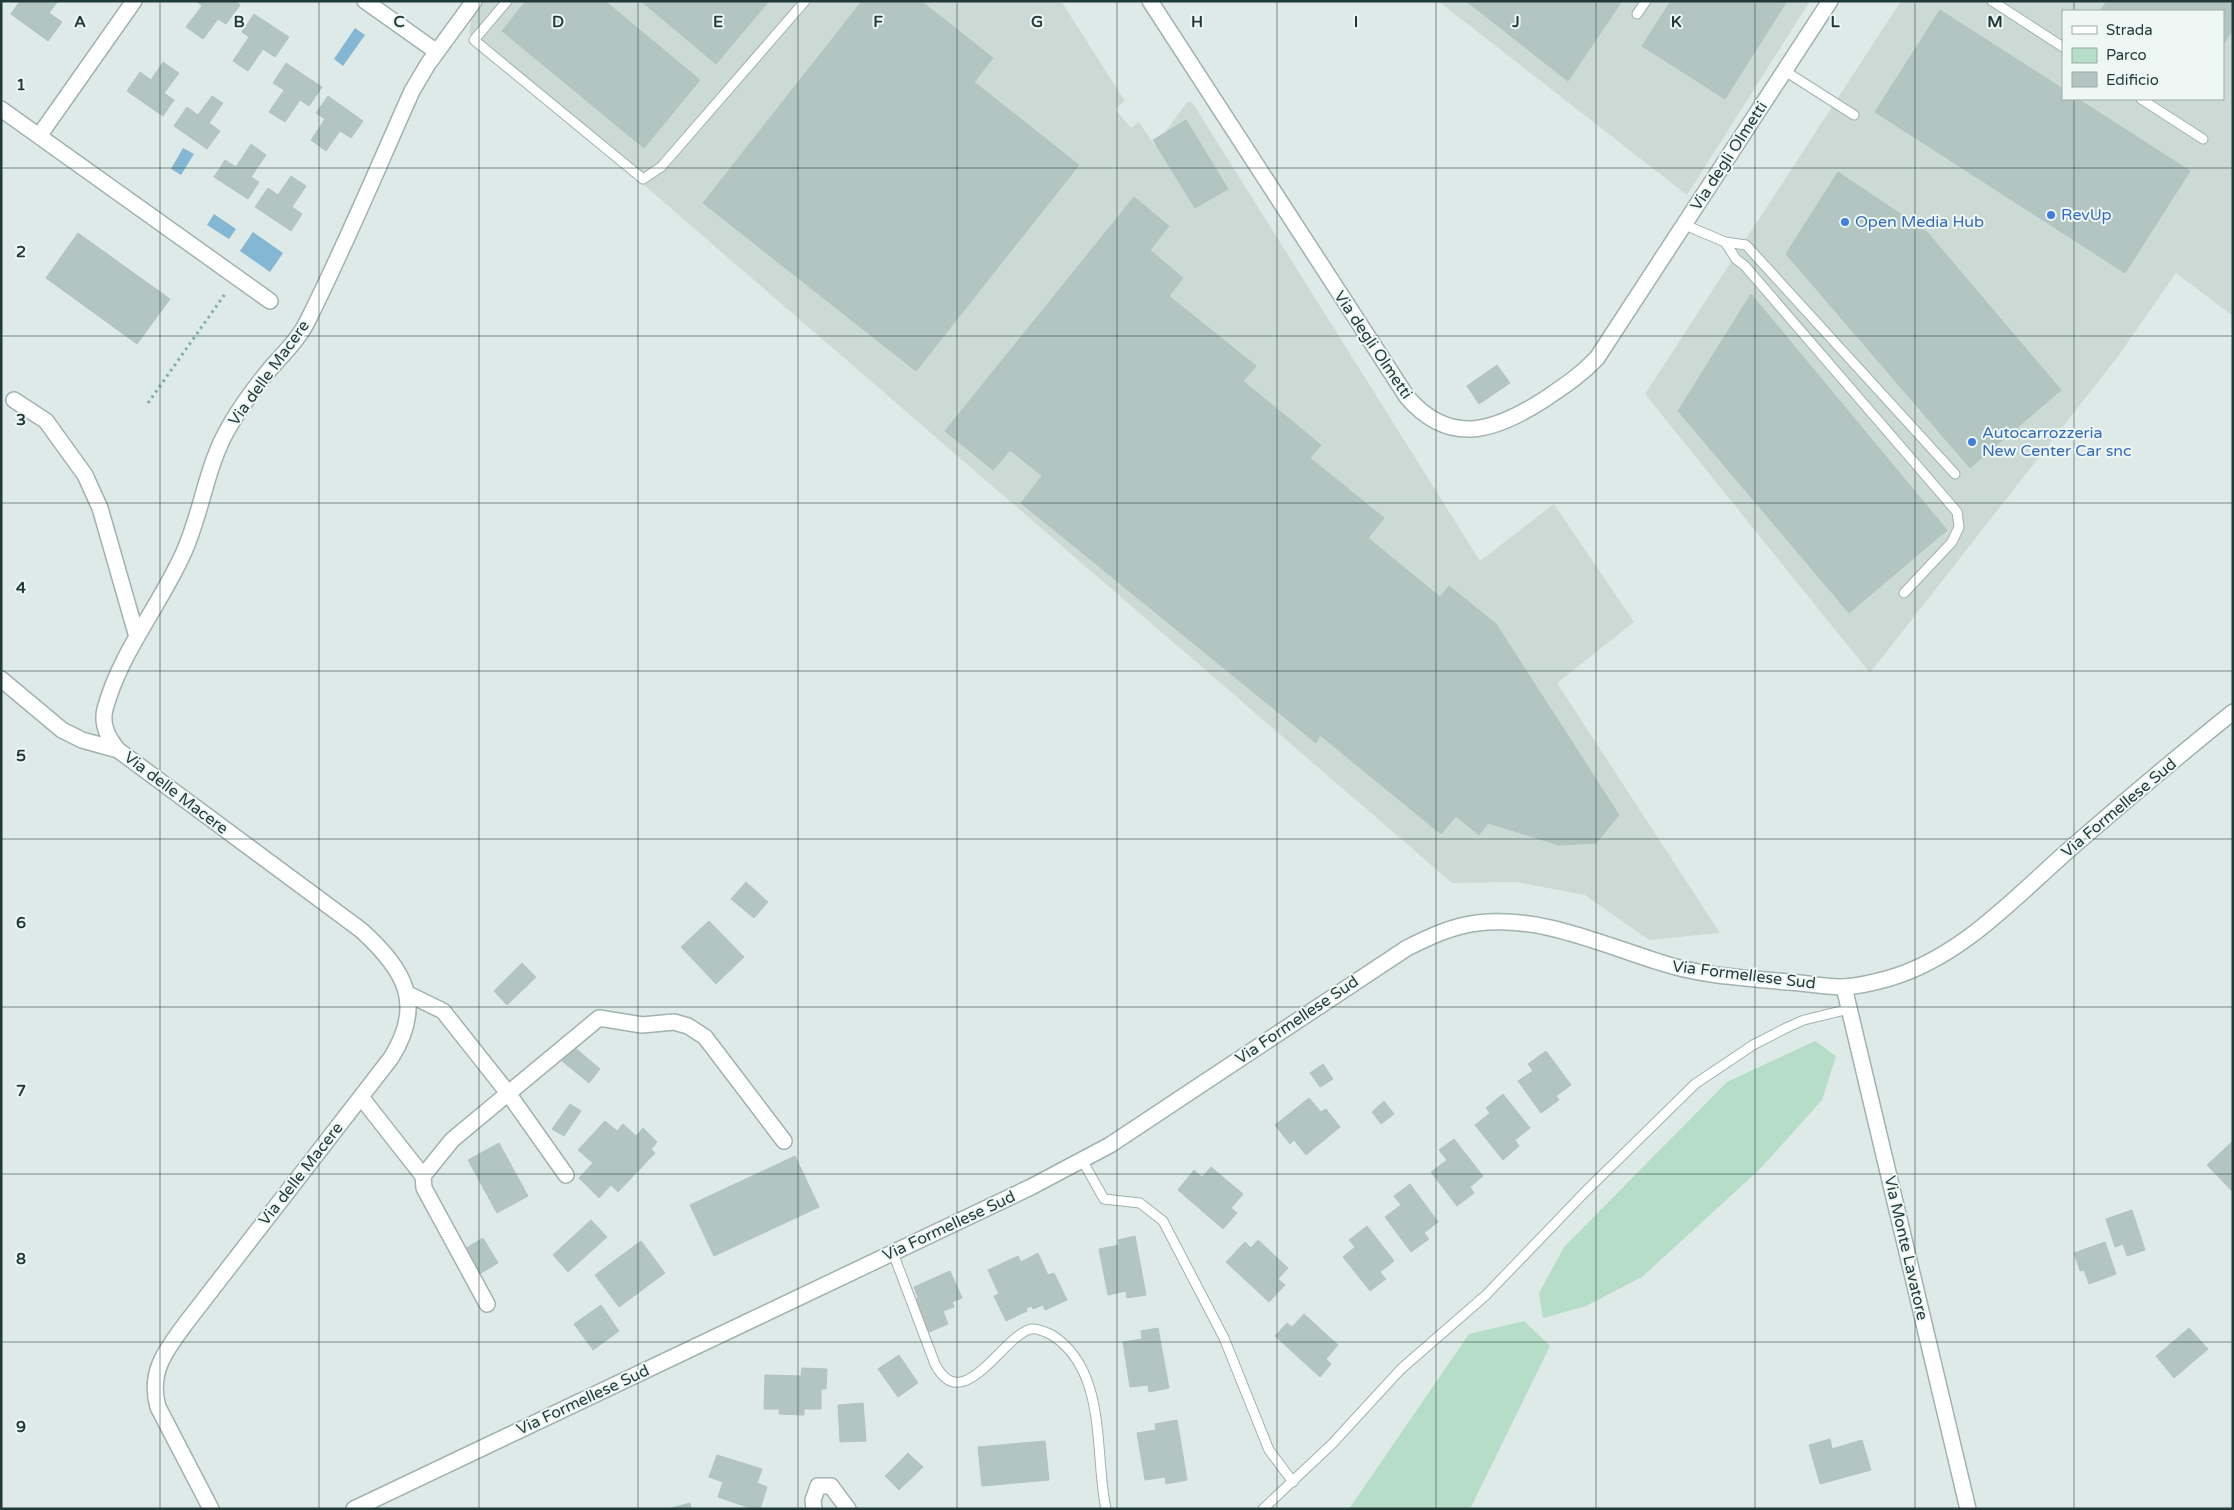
<svg xmlns="http://www.w3.org/2000/svg" width="2234" height="1510" font-family="'Varela Round',sans-serif">
	<style>
		.built { fill: #ccdad6; fill-rule: evenodd }
		.green { fill: #b5ddc8 }
		.water { fill: #83b7d3 }
		.building { fill: #b3c5c1; stroke: #b0c4c0 }
		.lines { fill: none; stroke-linecap: round; stroke-linejoin: round }
		.service-casing { stroke: #a1b2af; stroke-width: 11 }
		.minor-casing { stroke: #a1b2af; stroke-width: 18 }
		.tertiary-casing { stroke: #a1b2af; stroke-width: 18 }
		.path { stroke: #7dafa9; stroke-width: 3; stroke-dasharray: 2.5 4; stroke-linecap: butt }
		.service { stroke: #fff; stroke-width: 9 }
		.minor { stroke: #fff; stroke-width: 15 }
		.tertiary { stroke: #fff; stroke-width: 15 }
		.grid { fill: none; stroke: #1f3a38; stroke-width: 1; stroke-opacity: 0.55 }
		.shop-dot { fill: #3f7fe0; stroke: #eef7f4; stroke-width: 2 }
		.labels { text-anchor: middle; dominant-baseline: central; stroke-width: 4; stroke-linejoin: round; paint-order: stroke }
		.street-label { font-size: 16px; fill: #1f3a38; stroke: #eef7f4 }
		.shop-label { font-size: 16px; fill: #366cbe; stroke: #eef7f4; text-anchor: start }
		.grid-label { font-size: 16px; text-anchor: middle; font-weight: bold; fill: #1f3a38; stroke: #eef7f4; stroke-width: 4; stroke-linejoin: round; paint-order: stroke }
	</style>
	<rect width="100%" height="100%" fill="#deeae7"/>
	<path class="built" d="M483,1h578l64,100 -10,8 16,19 8,-6 16,24 32,-44h5l288,459 74,-57 80,118 -77,61 163,250 -71,7 -64,-45 -69,-13 -64,1 -983,-849 3,-19z
		M1438,1h372l-123,194z
		M1901,1h332v315l-57,-43 -57,82 -249,318 -225,-279zM2063,11h160v88h-160z"/>
	<path class="green" d="M1815,1041l21,15 -14,44 -62,69 -118,108 -56,29 -43,12 -4,-25 25,-46 163,-165z
		M1524,1321l26,25 -80,163h-121l120,-175z"/>
	<path class="water" d="M355,28l10,7 -22,31 -9,-7z
		M183,148l11,6 -13,21 -10,-6z
		M214,214l22,15 -7,10 -22,-14z
		M253,232l30,21 -13,19 -30,-21z"/>
	<path class="building" d="M20,1h38l-9,12 13,9 -14,19 -37,-27z
		M196,1h39l5,4 -14,19 -8,-5 -15,20 -17,-12 16,-21z
		M526,1h79l95,79 -56,68 -142,-117z
		M641,1h128l-53,63z
		M862,1h59l72,57 -19,24 105,83 -163,206 -213,-168z
		M1466,1h156l-54,80z
		M1671,1h116l-62,98 -83,-53z
		M2107,1h126v28l-10,16v-34h-123z
		M1940,10l123,79v10h15l112,72 -65,102 -250,-161z
		M254,14l35,23 -14,20 -12,-8 -15,22 -15,-10 16,-24 -7,-5z
		M163,62l16,11 -15,20 10,7 -11,16 -36,-25 13,-19 11,8z
		M286,63l36,24 -13,19 -9,-6 -15,22 -16,-10 15,-22 -11,-7z
		M212,96l11,7 -14,20 11,8 -13,18 -33,-23 13,-19 11,8z
		M328,96l35,25 -12,17 -11,-7 -14,20 -15,-11 14,-21 -9,-6z
		M1186,120l42,69 -33,19 -42,-68z
		M251,144l15,11 -15,22 8,5 -11,17 -34,-22 11,-17 11,7z
		M1838,172l89,60 134,158 -91,78 -184,-214z
		M291,176l15,10 -14,21 10,7 -11,17 -36,-24 13,-19 10,7z
		M1134,197l35,29 -19,24 33,28 -14,18 87,70 -13,15 78,64 -11,13 74,60 -16,20 72,59 9,-11 47,38 123,191 -23,28 -37,2 -71,-22 -9,12 -23,-19 -15,18 -121,-99 -4,8 -295,-240 21,-27 -32,-26 -17,20 -48,-39z
		M78,233l92,66 -33,45 -91,-66z
		M1751,294l196,236 -98,83 -171,-202z
		M1497,365l13,18 -31,21 -12,-18z
		M746,882l22,20 -14,16 -23,-19z
		M709,921l35,36 -28,27 -35,-37z
		M522,963l14,14 -29,28 -13,-14z
		M574,1047l26,22 -11,14 -27,-22z
		M1546,1051l25,34 -15,11 3,4 -18,13 -23,-32 15,-10 -5,-7z
		M1323,1064l10,15 -13,8 -10,-14z
		M1503,1094l27,34 -15,12 4,6 -16,14 -28,-35 15,-12 -4,-5z
		M1309,1098l12,14 5,-3 14,18 -34,28 -12,-15 -4,4 -15,-19z
		M1384,1101l10,13 -13,10 -9,-12z
		M570,1104l11,7 -17,25 -12,-7z
		M605,1121l12,10 6,-7 13,12 7,-8 14,14 -6,7 4,4 -37,39 -7,-7 -12,13 -20,-20 14,-15 -15,-13z
		M1454,1139l29,37 -13,11 4,6 -17,13 -26,-34 16,-12 -8,-10z
		M2233,1141v51l-26,-27z
		M499,1143l29,53 -31,17 -29,-53z
		M795,1156l24,51 -105,49 -24,-51z
		M1211,1167l32,27 -12,14 6,5 -14,16 -45,-39 16,-20 8,7z
		M1410,1184l28,38 -14,11 5,6 -18,13 -26,-35 16,-12 -7,-9z
		M2132,1210l13,40 -18,6 -4,-12 -8,3 -9,-28z
		M591,1220l16,17 -39,35 -15,-17z
		M1367,1226l27,35 -14,11 6,7 -16,12 -27,-34 12,-10 -6,-7z
		M1135,1236l11,59 -19,3 -1,-7 -18,4 -9,-46 20,-4 -1,-5z
		M483,1238l15,25 -20,12 -15,-25z
		M1258,1240l30,28 -10,11 7,6 -16,17 -43,-40 19,-20 6,6z
		M641,1241l24,32 -46,34 -24,-32z
		M2105,1242l11,32 -27,10 -5,-14 -4,1 -6,-18z
		M1038,1253l10,22 6,-2 13,27 -22,10 -2,-5 -10,4 -1,-3 -6,2 1,3 -21,10 -12,-25 5,-2 -11,-24 30,-14 3,6z
		M950,1271l12,27 -10,4 2,5 -11,4 5,13 -21,9 -14,-33 5,-2 -4,-11z
		M601,1305l18,26 -26,19 -19,-26z
		M1304,1314l34,31 -12,14 5,5 -11,13 -45,-41 12,-13 5,4z
		M1158,1328l11,60 -20,4 -1,-7 -18,2 -7,-45 19,-3 -1,-8z
		M2189,1328l19,21 -34,29 -18,-22z
		M899,1355l19,28 -20,14 -20,-28z
		M802,1368l25,1 -1,20h-5v20h-17v6l-25,-1v-5h-15l1,-34 36,1z
		M863,1403l3,38 -26,1 -2,-37z
		M1177,1420l10,60 -21,4 -1,-7 -20,3 -8,-47 19,-3 -1,-6z
		M1830,1439l2,10 30,-9 9,30 -51,14 -11,-39z
		M1045,1441l4,39 -67,6 -4,-39z
		M908,1453l15,14 -24,23 -14,-14z
		M717,1455l45,14 -5,14 10,4 -7,22h-7l-35,-12 5,-15 -14,-5z
		M690,1503l1,6h-23z"/>
	<g class="lines">
		<g class="service-casing">
			<path id="service" d="M507,1l-33,39 169,139 18,-12 144,-166
				M1992,1l71,46
				M1637,14l9,-13
				M1785,71l69,44
				M2141,99l62,40
				M1685,225l40,17 11,17 9,7 212,246 2,15 -7,15 -48,51
				M1725,242l21,3 209,229
				M1082,1160l22,39 36,4 23,18 61,117 45,112 24,32
				M893,1253l42,111c28,54 67,-28 96,-35 7,-1 15,3 21,6 56,36 42,118 54,174
				M1263,1509l69,-65 69,-75 85,-74 98,-102 111,-109 58,-39 35,-18 16,-7 45,-11"/>
		</g>
		<g class="minor-casing">
			<path id="minor" d="M365,1l72,51
				M1150,1l257,396c44,51 90,33 138,2 19,-13 36,-24 52,-41l233,-357
				M1,109l269,192
				M39,136l95,-135
				M14,400l32,21 39,54 15,33 37,129
				M1,679l61,51 20,10 36,10
				M1844,987l124,522
				M408,994l35,17 65,82 58,82
				M361,1097l62,79 1,12 63,116
				M423,1176l29,-36 147,-122 43,7 32,-3 14,4 17,11 79,104
				M211,1509l-53,-102c-10,-35 8,-57 28,-84l205,-265c34,-54 14,-88 -30,-128l-243,-180c-10,-12 -17,-25 -13,-41 15,-56 54,-102 78,-155 19,-41 23,-88 46,-127 12,-21 26,-40 41,-58 14,-16 30,-31 39,-51 37,-74 69,-151 103,-227l16,-27 46,-63
				M814,1509l-1,-9 5,-14h13l17,23"/>
		</g>
		<g class="tertiary-casing">
			<path id="tertiary" d="M354,1509l677,-322 79,-42 297,-197c22,-11 45,-22 70,-25 62,-8 124,21 182,39 41,14 86,16 129,20 18,1 38,5 56,5 15,-1 32,-5 46,-9 72,-21 126,-82 181,-130 53,-46 107,-92 162,-136"/>
		</g>
		<path class="path" d="M148,403l77,-109"/>
		<use href="#service" class="service"/>
		<use href="#minor" class="minor"/>
		<use href="#tertiary" class="tertiary"/>
	</g>
	<path class="grid" d="M160,1v1508M319,1v1508M479,1v1508M638,1v1508M798,1v1508M957,1v1508M1117,1v1508M1277,1v1508M1436,1v1508M1596,1v1508M1755,1v1508M1915,1v1508M2074,1v10M2074,99v1410M1,168h2232M1,336h2232M1,503h2232M1,671h2232M1,839h2232M1,1007h2232M1,1174h2232M1,1342h2232"/>
	<g class="shop-dot">
		<circle cx="2051" cy="215" r="5"/>
		<circle cx="1845" cy="222" r="5"/>
		<circle cx="1972" cy="442" r="5"/>
	</g>
	<g class="labels">
		<g class="street-label">
			<text transform="translate(1729 156) rotate(-57)">Via degli Olmetti</text>
			<text transform="translate(1373 345) rotate(56)">Via degli Olmetti</text>
			<text transform="translate(269 373) rotate(-54)">Via delle Macere</text>
			<text transform="translate(176 793) rotate(37)">Via delle Macere</text>
			<text transform="translate(2119 808) rotate(-40)">Via Formellese Sud</text>
			<text transform="translate(1744 975) rotate(7)">Via Formellese Sud</text>
			<text transform="translate(1297 1020) rotate(-34)">Via Formellese Sud</text>
			<text transform="translate(301 1174) rotate(-52)">Via delle Macere</text>
			<text transform="translate(949 1226) rotate(-25)">Via Formellese Sud</text>
			<text transform="translate(1906 1248) rotate(77)">Via Monte Lavatore</text>
			<text transform="translate(583 1400) rotate(-25)">Via Formellese Sud</text>
		</g>
		<g class="shop-label">
			<text x="2061" y="215">RevUp</text>
			<text x="1855" y="222">Open Media Hub</text>
			<text x="1982" y="433">Autocarrozzeria<tspan x="1982" dy="18">New Center Car snc</tspan></text>
		</g>
	</g>
	<g class="grid-label">
		<text x="80" y="27">A</text>
		<text x="239" y="27">B</text>
		<text x="399" y="27">C</text>
		<text x="558" y="27">D</text>
		<text x="718" y="27">E</text>
		<text x="878" y="27">F</text>
		<text x="1037" y="27">G</text>
		<text x="1197" y="27">H</text>
		<text x="1356" y="27">I</text>
		<text x="1516" y="27">J</text>
		<text x="1676" y="27">K</text>
		<text x="1835" y="27">L</text>
		<text x="1995" y="27">M</text>
		<text x="21" y="90">1</text>
		<text x="21" y="257">2</text>
		<text x="21" y="425">3</text>
		<text x="21" y="593">4</text>
		<text x="21" y="761">5</text>
		<text x="21" y="928">6</text>
		<text x="21" y="1096">7</text>
		<text x="21" y="1264">8</text>
		<text x="21" y="1432">9</text>
	</g>
	<rect width="2234" height="1510" fill="none" stroke="#1f3a38" stroke-width="5"/>
	<rect x="2062" y="10" width="162" height="90" fill="#eef7f4" stroke="#9baba9"/>
	<rect x="2072" y="26" width="25" height="8" fill="#ffffff" stroke="#9baba9"/>
	<text x="2106" y="35" font-size="15" fill="#1f3a38">Strada</text>
	<rect x="2072" y="48" width="25" height="15" fill="#b5ddc8" stroke="#9baba9"/>
	<text x="2106" y="60" font-size="15" fill="#1f3a38">Parco</text>
	<rect x="2072" y="72" width="25" height="15" fill="#b3c5c1" stroke="#9baba9"/>
	<text x="2106" y="85" font-size="15" fill="#1f3a38">Edificio</text>
</svg>
